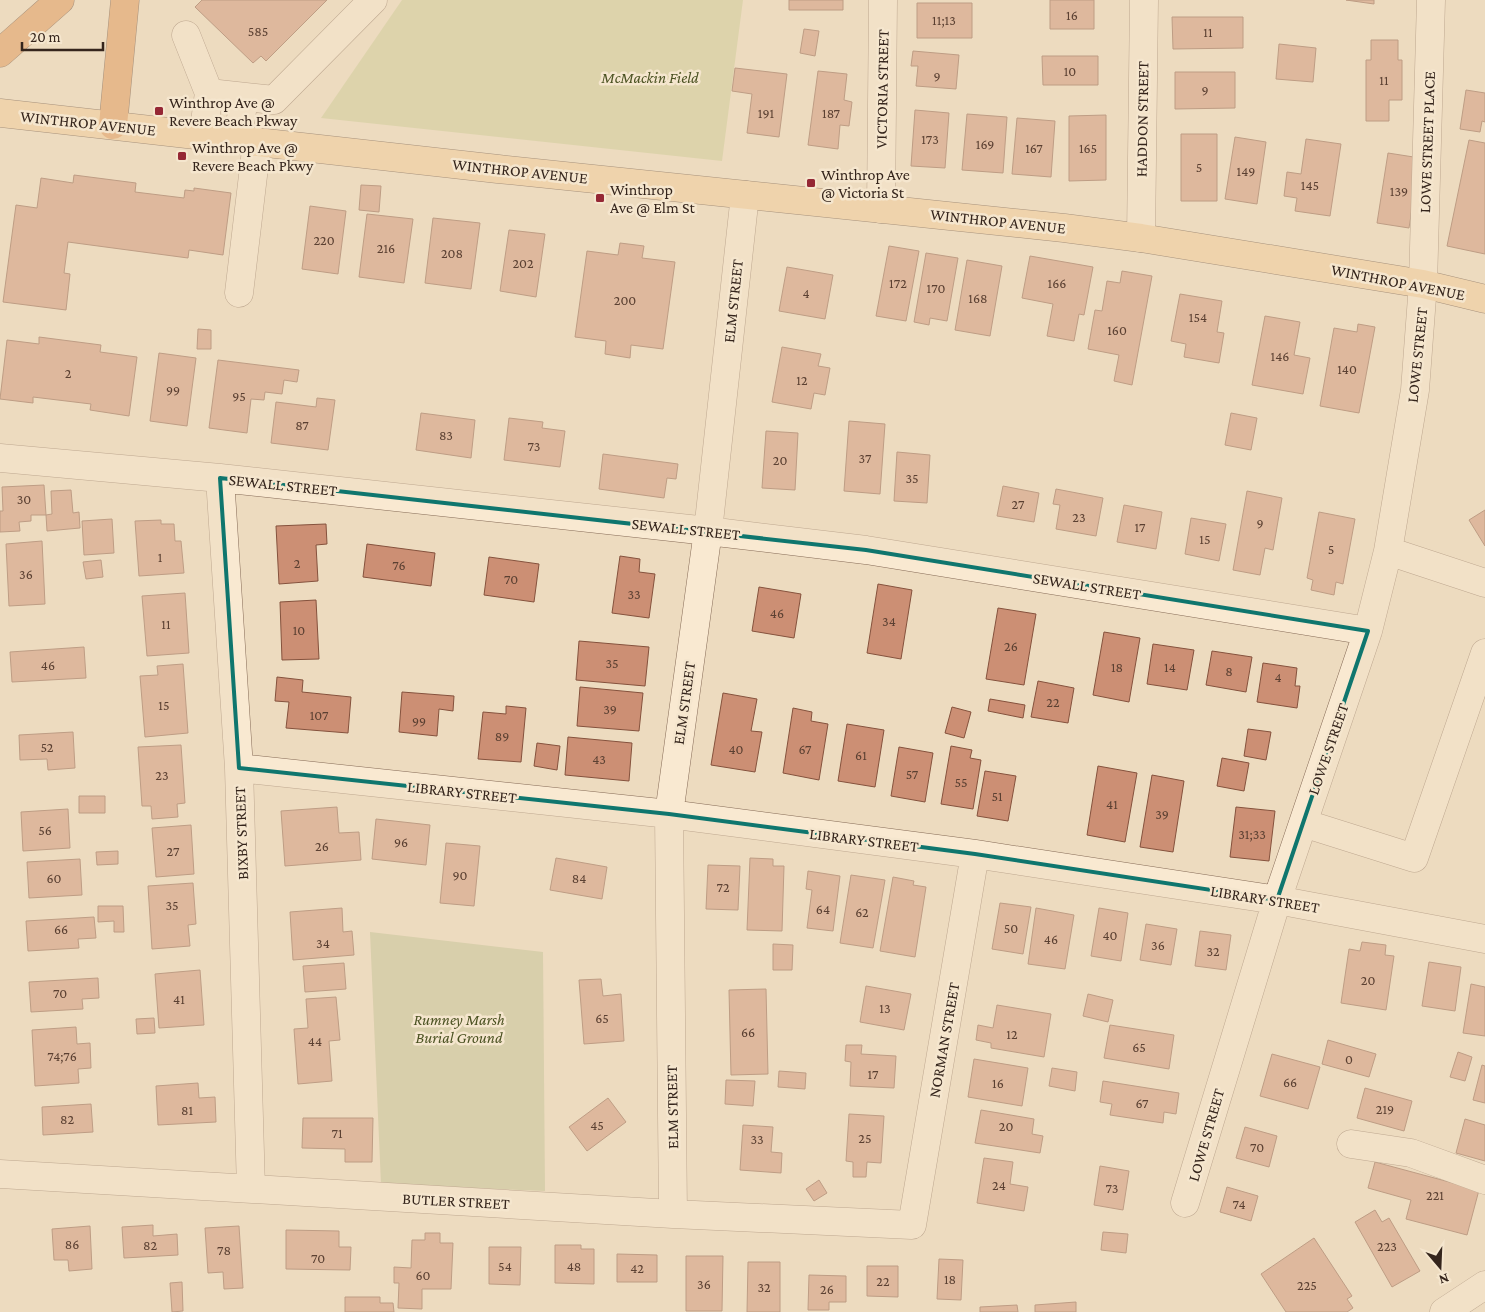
<svg xmlns="http://www.w3.org/2000/svg" width="1485" height="1312" font-family="'Crimson Pro',serif">
	<style>
		.green { fill: #cacb93 }
		.cemetery { fill: #bfc092 }
		.building { fill: #cc8f74; stroke: #85523d }
		.lines { fill: none; stroke-linecap: round; stroke-linejoin: round }
		.minor-casing { stroke: #866b57; stroke-width: 29 }
		.major-casing { stroke: #533a2c; stroke-width: 29 }
		.highway-casing { stroke: #533a2c; stroke-width: 29 }
		.minor { stroke: #f9e9d1; stroke-width: 28 }
		.major { stroke: #f2cb95; stroke-width: 28 }
		.highway { stroke: #de904e; stroke-width: 28 }
		.marked { fill: none; stroke: #0f766e; stroke-width: 4; stroke-linejoin: round }
		.poi-dot { fill: #952734; stroke: #f5e6ce; stroke-width: 2 }
		.labels { text-anchor: middle; dominant-baseline: central; stroke-width: 5; stroke-linejoin: round; paint-order: stroke }
		.number-label { font-size: 14px; fill: #5b4032 }
		.park-label { font-size: 16px; font-style: italic; fill: #4b5222; stroke: #f5e6ce }
		.street-label { font-size: 16px; fill: #35251c; stroke: #f5e6ce }
		.poi-label { font-size: 16px; fill: #35251c; stroke: #f5e6ce; text-anchor: start }
	</style>
	<rect width="100%" height="100%" fill="#eddbbf"/>
	<path class="green" d="M402,0h341l-21,161 -401,-43z"/>
	<path class="cemetery" d="M370,932l173,20 2,239 -164,-7z"/>
	<path class="building" d="M202,0h125l-61,61 -5,-5 -8,7 -58,-56z
		M789,0h54v10h-54z
		M1050,0h44v29h-44z
		M1346,0h28v4z
		M917,3h55v35h-55z
		M1172,17h71v31l-70,1z
		M804,29l15,2 -4,25 -15,-3z
		M1371,40h27v20h4v40h-13v21h-23v-61h5z
		M1279,44l37,4 -3,34 -37,-3z
		M913,51l46,4 -3,34 -40,-3 2,-20h-7z
		M1042,56h56v29h-55z
		M735,68l52,6 -8,63 -32,-4 5,-39 -20,-3z
		M818,71l29,3 -3,26 8,2 -3,24 -9,-1 -2,24 -30,-4z
		M1175,72h60v36l-60,1z
		M1466,90l19,3v29l-3,-1 -2,11 -20,-3z
		M915,110l34,3 -4,55 -34,-2z
		M967,114l40,3 -4,56 -41,-3z
		M1106,115v65l-37,1v-65z
		M1017,118l38,3 -4,56 -39,-3z
		M1181,134h36v67h-36z
		M1235,137l31,5 -9,62 -32,-5z
		M1306,139l35,5 -11,72 -35,-5 2,-13 -13,-2 3,-24 14,2z
		M1469,140l16,3v111l-38,-8z
		M1388,153l32,5 -11,70 -32,-5z
		M74,175l62,8 -1,9 49,6 1,-8 9,1v-3l37,5 -8,62 -34,-5 -1,8 -120,-16 -4,31 6,1 -4,36 -63,-8 13,-97 21,3 4,-30 32,5z
		M361,185l20,1 -2,26 -20,-2z
		M310,206l36,5 -8,63 -36,-5z
		M367,214l46,5 -9,64 -45,-6z
		M433,218l47,5 -9,66 -46,-6z
		M509,230l36,4 -9,63 -36,-6z
		M620,243l24,3 -2,12 33,4 -12,87 -32,-4 -1,13 -25,-4 1,-13 -31,-4 12,-86 31,4z
		M889,246l30,5 -13,70 -30,-5z
		M926,253l32,5 -11,63 -17,-3 -1,7 -15,-3z
		M1030,256l63,11 -9,48 -5,-1 -5,27 -27,-5 6,-32 -31,-6z
		M967,260l35,6 -12,70 -35,-6z
		M787,267l46,8 -8,44 -46,-8z
		M1122,271l30,5 -20,109 -18,-4 5,-26 -31,-6 7,-39 7,1 5,-30 13,2z
		M1180,294l42,7 -5,31 7,1 -5,30 -35,-6 2,-13 -15,-3z
		M1265,316l35,6 -6,33 16,3 -7,36 -51,-9z
		M1358,324l17,3 -16,86 -39,-7 14,-78 23,4z
		M198,329l13,1v19h-14z
		M39,337l62,8 -1,7 37,5 -8,59 -39,-6 1,-6 -58,-7v6l-33,-4 7,-59 32,4z
		M782,347l39,7 -3,12 12,2 -5,27 -11,-2 -3,16 -39,-7z
		M159,353l37,5 -9,68 -37,-5z
		M218,360l81,10 -2,12 -13,-2 -2,14 -17,-2 -1,8 -13,-1 -4,34 -38,-5z
		M317,398l18,2 -7,50 -57,-7 5,-41 40,5z
		M421,413l54,7 -4,38 -55,-8z
		M1231,413l26,5 -6,32 -26,-5z
		M509,418l34,4 -1,6 23,3 -5,36 -56,-7z
		M849,421l36,3 -5,70 -36,-3z
		M766,431l32,2 -3,57 -33,-2z
		M897,452l33,3 -3,48 -33,-2z
		M603,454l75,10 -2,15 -9,-1 -3,20 -65,-9z
		M44,485l2,30h-15v6l-12,1 1,9 -20,1v-21h3l-1,-24z
		M1003,486l36,7 -5,29 -37,-6z
		M1056,489l47,9 -7,38 -40,-7 4,-24 -7,-1z
		M71,490l2,23 6,-1 1,16 -33,3 -1,-16 6,-1 -1,-23z
		M1247,491l35,7 -9,52 -8,-2 -5,27 -27,-5z
		M1124,505l38,7 -6,37 -39,-7z
		M1485,510v36l-16,-26z
		M1319,512l36,7 -12,65 -7,-2 -2,13 -23,-5 2,-10 -6,-2z
		M1191,518l35,6 -7,37 -34,-7z
		M112,519l2,34 -30,2 -2,-34z
		M161,520v4h13l1,17h6l3,32 -45,3 -4,-55z
		M326,524l1,20 -11,1 2,36 -39,3 -3,-58z
		M42,541l3,63 -36,2 -3,-62z
		M367,544l68,9 -4,33 -68,-9z
		M620,556l20,3 -1,13 16,2 -6,44 -37,-5z
		M489,557l50,7 -5,38 -50,-7z
		M101,560l2,17 -17,2 -3,-17z
		M878,584l34,6 -11,69 -34,-6z
		M759,587l42,7 -7,44 -42,-7z
		M185,593l4,60 -42,3 -5,-60z
		M316,600l3,59 -37,1 -2,-58z
		M998,608l38,6 -12,71 -38,-6z
		M1104,632l36,6 -11,64 -36,-7z
		M579,641l70,6 -4,39 -69,-6z
		M1153,644l41,6 -7,40 -40,-6z
		M84,647l2,31 -74,4 -2,-30z
		M1212,651l40,6 -6,35 -40,-7z
		M1263,663l34,5 -2,18h5l-3,22 -40,-6z
		M183,664l5,69 -43,4 -5,-61 18,-1 -1,-9z
		M277,677l26,3 -1,12 49,5 -3,36 -62,-5 3,-26 -14,-1z
		M1038,681l36,7 -6,35 -37,-6z
		M580,687l63,6 -4,38 -62,-5z
		M402,692l52,4 -1,15 -14,-2 -2,27 -38,-4z
		M723,693l34,6 -6,32 11,1 -7,40 -44,-7z
		M990,699l35,6 -2,13 -35,-7z
		M506,706l20,2 -5,54 -43,-3 5,-47 23,2z
		M952,707l19,5 -7,26 -19,-5z
		M793,708l19,4 -1,9 17,3 -9,56 -36,-7z
		M847,724l37,6 -9,57 -37,-6z
		M1248,729l23,3 -5,28 -22,-4z
		M73,732l2,36 -27,2 -1,-11 -27,1 -1,-25z
		M568,737l64,6 -3,38 -64,-6z
		M537,743l23,3 -3,24 -23,-4z
		M181,745l4,58 -8,1 1,13 -26,2 -1,-13h-9l-4,-59z
		M951,746l21,4 -2,8 11,2 -8,49 -32,-5z
		M899,747l34,6 -8,49 -34,-6z
		M1222,758l27,5 -5,28 -27,-5z
		M1098,766l39,7 -12,69 -38,-7z
		M985,771l31,5 -8,45 -31,-5z
		M1152,775l32,6 -11,71 -33,-5z
		M79,796h26v17h-26z
		M337,807l2,26 20,-1 2,28 -76,6 -4,-55z
		M1236,807l39,4 -6,50 -39,-4z
		M68,809l2,39 -47,3 -2,-39z
		M376,819l54,6 -4,40 -54,-6z
		M191,825l3,49 -38,3 -4,-49z
		M446,843l34,3 -6,60 -34,-3z
		M118,851v13l-21,1 -1,-13z
		M556,858l51,9 -5,32 -52,-9z
		M750,858l23,1v7h11l-2,65 -35,-1z
		M80,859l2,36 -53,3 -2,-36z
		M708,865l32,1 -2,44 -32,-1z
		M808,871l32,5 -7,55 -26,-3 5,-38 -6,-1z
		M851,875l34,5 -12,68 -33,-5z
		M893,877l21,4 -1,4 13,2 -11,70 -35,-6z
		M193,883l3,41 -8,1 2,21 -38,3 -4,-63z
		M1000,903l31,4 -8,47 -31,-5z
		M98,906h25l1,26h-10v-11l-16,1z
		M342,908l1,24 9,-1 2,24 -61,5 -3,-48z
		M1036,908l38,7 -9,54 -37,-5z
		M1099,908l29,5 -7,48 -30,-5z
		M94,917l2,21 -18,1 1,9 -51,3 -2,-30z
		M1146,924l31,5 -6,36 -31,-5z
		M1200,931l31,4 -5,35 -31,-4z
		M1362,942l24,3 -1,10 9,1 -8,54 -45,-7 8,-54 11,2z
		M773,944l20,1 -1,25h-19z
		M1429,962l32,5 -6,44 -33,-5z
		M344,963l2,26 -41,3 -2,-26z
		M200,970l4,55 -45,3 -4,-54z
		M98,978l1,20 -17,1 1,10 -52,3 -2,-30z
		M601,979l2,17 18,-2 3,47 -40,3 -5,-64z
		M1471,984l14,3v49l-22,-3z
		M866,986l45,8 -7,36 -44,-8z
		M766,989l2,85 -37,1 -2,-85z
		M1088,994l25,6 -5,22 -25,-6z
		M336,997l4,43 -11,1 3,40 -34,3 -4,-55 14,-1 -2,-29z
		M997,1005l54,9 -7,43 -53,-9v-5l-15,-3 2,-15 15,3z
		M154,1018l1,15 -18,1 -1,-15z
		M1110,1025l64,10 -5,34 -65,-11z
		M76,1027l1,17 13,-1 1,25 -13,1 1,14 -44,3 -3,-56z
		M1328,1040l48,14 -7,23 -47,-13z
		M846,1045h16l-1,9 35,2 -2,32 -44,-2 1,-24 -6,-1z
		M1458,1052l14,5 -7,24 -15,-4z
		M1272,1054l48,13 -12,42 -48,-13z
		M974,1059l54,9 -6,38 -54,-9z
		M1482,1065l3,1v37l-12,-3z
		M1052,1068l25,4 -2,19 -26,-5z
		M779,1071l27,2 -1,16 -27,-2z
		M726,1080l29,1 -2,25 -28,-2z
		M1103,1081l76,12 -3,21 -12,-2 -1,11 -53,-8 2,-11 -12,-2z
		M198,1083l1,15 16,-1 1,25 -58,3 -2,-39z
		M1365,1088l47,13 -8,30 -47,-13z
		M608,1098l18,24 -39,29 -18,-24z
		M91,1104l2,28 -50,3 -1,-28z
		M981,1110l53,9 -2,15 11,2 -3,17 -65,-10z
		M849,1114l35,2 -3,47 -14,-1 -1,15h-13v-15l-7,-1z
		M303,1118h70l-1,44h-27v-13l-43,-1z
		M1465,1119l20,6v36l-29,-8z
		M743,1125l30,2 -2,25 11,1 -1,20 -41,-3z
		M1245,1127l32,9 -8,31 -33,-9z
		M984,1158l29,4 -3,22 18,3 -4,24 -47,-8z
		M1375,1162l104,28 -12,45 -61,-16 5,-19 -43,-12z
		M1100,1166l29,5 -6,39 -29,-5z
		M819,1180l8,13 -13,8 -8,-12z
		M1227,1187l31,9 -7,25 -31,-9z
		M1375,1210l7,12 7,-4 31,53 -28,16 -37,-65z
		M153,1225v11l24,-2 1,21 -54,3 -2,-31z
		M90,1226l2,43 -23,2 -1,-11h-14l-2,-31z
		M239,1226l4,62 -19,1 -1,-17 -15,1 -3,-45z
		M286,1230l53,1v16h12l-1,23 -64,-1z
		M1103,1232l25,2 -2,19 -25,-3z
		M425,1233h15v10h13l-2,46h-29v20l-24,-1 1,-25h-5v-16l17,1 1,-28h13z
		M1314,1238l38,58 -5,3 6,9 -6,4h-61l-25,-38z
		M555,1245h26v4h13v35l-39,-1z
		M489,1247h32l-1,38 -31,-1z
		M617,1254l40,1v27h-40z
		M686,1256h37l-1,55h-36z
		M939,1259l24,1 -2,40 -24,-1z
		M748,1262h32v50h-33z
		M867,1266h31v31l-31,-1z
		M809,1275l37,1v26h-17v8h-21z
		M182,1282l1,29 -11,1 -2,-29z
		M345,1297h35v6h13l1,9h-49z
		M1076,1302v10h-41v-7z
		M1017,1305l1,7h-38v-5z"/>
	<g class="lines">
		<g class="minor-casing">
			<path id="minor" d="M186,35l23,58 65,7 99,-100
				M203,136l6,-43
				M238,139l6,-42
				M881,209l2,-209
				M1141,238l3,-238
				M239,293l18,-151
				M0,458l220,20 488,53 158,19 502,81
				M220,478l19,290 12,421
				M1388,551l97,32
				M239,768l430,46 306,40 302,46 208,39
				M1303,823l111,35 71,-205
				M1351,1144l60,9 74,27
				M0,1174l673,40 239,11 63,-371
				M1185,1203l92,-303 91,-269 20,-80 27,-161 8,-106 8,-284
				M673,1214l-4,-400 39,-283 37,-336
				M1444,1312l41,-27"/>
		</g>
		<g class="major-casing">
			<path id="major" d="M0,113l498,56 566,59 77,10 282,46 62,15"/>
		</g>
		<g class="highway-casing">
			<path id="highway" d="M0,53l60,-53
				M113,125l12,-125"/>
		</g>
		<use href="#minor" class="minor"/>
		<use href="#major" class="major"/>
		<use href="#highway" class="highway"/>
	</g>
	<path d="M0 0H1485V1312H0ZM220,478l646,72 502,81 -91,269 -302,-46 -306,-40 -430,-46z" fill="#eddbbf" fill-opacity=".55" fill-rule="evenodd"/>
	<path class="marked" d="M220,478l646,72 502,81 -91,269 -302,-46 -306,-40 -430,-46z"/>
	<g class="poi-dot">
		<rect x="154" y="106" width="10" height="10" rx="2.5"/>
		<rect x="177" y="151" width="10" height="10" rx="2.5"/>
		<rect x="806" y="178" width="10" height="10" rx="2.5"/>
		<rect x="595" y="193" width="10" height="10" rx="2.5"/>
	</g>
	<g class="labels">
		<g class="number-label">
			<text x="1072" y="15">16</text>
			<text x="944" y="20">11;13</text>
			<text x="258" y="31">585</text>
			<text x="1208" y="32">11</text>
			<text x="1070" y="71">10</text>
			<text x="937" y="76">9</text>
			<text x="1384" y="80">11</text>
			<text x="1205" y="90">9</text>
			<text x="766" y="113">191</text>
			<text x="831" y="113">187</text>
			<text x="930" y="139">173</text>
			<text x="985" y="144">169</text>
			<text x="1034" y="148">167</text>
			<text x="1088" y="148">165</text>
			<text x="1199" y="167">5</text>
			<text x="1246" y="171">149</text>
			<text x="1310" y="185">145</text>
			<text x="1399" y="191">139</text>
			<text x="324" y="240">220</text>
			<text x="386" y="248">216</text>
			<text x="452" y="253">208</text>
			<text x="523" y="263">202</text>
			<text x="898" y="283">172</text>
			<text x="1057" y="283">166</text>
			<text x="936" y="288">170</text>
			<text x="806" y="293">4</text>
			<text x="978" y="298">168</text>
			<text x="625" y="300">200</text>
			<text x="1198" y="317">154</text>
			<text x="1117" y="330">160</text>
			<text x="1280" y="356">146</text>
			<text x="1347" y="369">140</text>
			<text x="68" y="373">2</text>
			<text x="802" y="380">12</text>
			<text x="173" y="390">99</text>
			<text x="239" y="396">95</text>
			<text x="302" y="425">87</text>
			<text x="446" y="435">83</text>
			<text x="534" y="446">73</text>
			<text x="865" y="458">37</text>
			<text x="780" y="460">20</text>
			<text x="912" y="478">35</text>
			<text x="24" y="499">30</text>
			<text x="1018" y="504">27</text>
			<text x="1079" y="517">23</text>
			<text x="1260" y="523">9</text>
			<text x="1140" y="527">17</text>
			<text x="1205" y="539">15</text>
			<text x="1331" y="549">5</text>
			<text x="160" y="557">1</text>
			<text x="297" y="563">2</text>
			<text x="399" y="565">76</text>
			<text x="26" y="574">36</text>
			<text x="511" y="579">70</text>
			<text x="634" y="594">33</text>
			<text x="777" y="613">46</text>
			<text x="889" y="621">34</text>
			<text x="166" y="624">11</text>
			<text x="299" y="630">10</text>
			<text x="1011" y="646">26</text>
			<text x="612" y="663">35</text>
			<text x="48" y="665">46</text>
			<text x="1117" y="667">18</text>
			<text x="1170" y="667">14</text>
			<text x="1229" y="671">8</text>
			<text x="1278" y="677">4</text>
			<text x="1053" y="702">22</text>
			<text x="164" y="705">15</text>
			<text x="610" y="709">39</text>
			<text x="319" y="715">107</text>
			<text x="419" y="721">99</text>
			<text x="502" y="736">89</text>
			<text x="47" y="747">52</text>
			<text x="736" y="749">40</text>
			<text x="805" y="749">67</text>
			<text x="861" y="755">61</text>
			<text x="599" y="759">43</text>
			<text x="912" y="774">57</text>
			<text x="162" y="775">23</text>
			<text x="961" y="782">55</text>
			<text x="997" y="796">51</text>
			<text x="1112" y="804">41</text>
			<text x="1162" y="814">39</text>
			<text x="45" y="830">56</text>
			<text x="1252" y="834">31;33</text>
			<text x="401" y="842">96</text>
			<text x="322" y="846">26</text>
			<text x="173" y="851">27</text>
			<text x="460" y="875">90</text>
			<text x="54" y="878">60</text>
			<text x="579" y="878">84</text>
			<text x="723" y="887">72</text>
			<text x="172" y="905">35</text>
			<text x="823" y="909">64</text>
			<text x="862" y="912">62</text>
			<text x="1011" y="928">50</text>
			<text x="61" y="929">66</text>
			<text x="1110" y="935">40</text>
			<text x="1051" y="939">46</text>
			<text x="323" y="943">34</text>
			<text x="1158" y="945">36</text>
			<text x="1213" y="951">32</text>
			<text x="1368" y="980">20</text>
			<text x="60" y="993">70</text>
			<text x="179" y="999">41</text>
			<text x="885" y="1008">13</text>
			<text x="602" y="1018">65</text>
			<text x="748" y="1032">66</text>
			<text x="1012" y="1034">12</text>
			<text x="315" y="1041">44</text>
			<text x="1139" y="1047">65</text>
			<text x="62" y="1056">74;76</text>
			<text x="1349" y="1059">0</text>
			<text x="873" y="1074">17</text>
			<text x="1290" y="1082">66</text>
			<text x="998" y="1083">16</text>
			<text x="1142" y="1103">67</text>
			<text x="1385" y="1109">219</text>
			<text x="187" y="1110">81</text>
			<text x="67" y="1119">82</text>
			<text x="597" y="1125">45</text>
			<text x="1006" y="1126">20</text>
			<text x="337" y="1133">71</text>
			<text x="865" y="1138">25</text>
			<text x="757" y="1139">33</text>
			<text x="1257" y="1147">70</text>
			<text x="999" y="1185">24</text>
			<text x="1112" y="1188">73</text>
			<text x="1435" y="1195">221</text>
			<text x="1239" y="1204">74</text>
			<text x="72" y="1244">86</text>
			<text x="150" y="1245">82</text>
			<text x="1387" y="1246">223</text>
			<text x="224" y="1250">78</text>
			<text x="318" y="1258">70</text>
			<text x="505" y="1266">54</text>
			<text x="574" y="1266">48</text>
			<text x="637" y="1268">42</text>
			<text x="423" y="1275">60</text>
			<text x="950" y="1279">18</text>
			<text x="883" y="1281">22</text>
			<text x="704" y="1284">36</text>
			<text x="1307" y="1285">225</text>
			<text x="764" y="1287">32</text>
			<text x="827" y="1289">26</text>
		</g>
		<g class="park-label">
			<text x="650" y="77">McMackin Field</text>
			<text x="459" y="1019">Rumney Marsh<tspan x="459" dy="18">Burial Ground</tspan></text>
		</g>
		<g class="street-label">
			<text transform="translate(882 89) rotate(-89)">VICTORIA STREET</text>
			<text transform="translate(1142 119) rotate(-89)">HADDON STREET</text>
			<text transform="translate(88 123) rotate(6)">WINTHROP AVENUE</text>
			<text transform="translate(1427 142) rotate(-88)">LOWE STREET PLACE</text>
			<text transform="translate(520 171) rotate(6)">WINTHROP AVENUE</text>
			<text transform="translate(998 221) rotate(6)">WINTHROP AVENUE</text>
			<text transform="translate(1398 282) rotate(11)">WINTHROP AVENUE</text>
			<text transform="translate(733 301) rotate(-84)">ELM STREET</text>
			<text transform="translate(1417 355) rotate(-84)">LOWE STREET</text>
			<text transform="translate(283 485) rotate(6)">SEWALL STREET</text>
			<text transform="translate(686 529) rotate(6)">SEWALL STREET</text>
			<text transform="translate(1087 586) rotate(9)">SEWALL STREET</text>
			<text transform="translate(684 703) rotate(-82)">ELM STREET</text>
			<text transform="translate(1328 749) rotate(-71)">LOWE STREET</text>
			<text transform="translate(462 792) rotate(6)">LIBRARY STREET</text>
			<text transform="translate(241 833) rotate(-92)">BIXBY STREET</text>
			<text transform="translate(864 840) rotate(7)">LIBRARY STREET</text>
			<text transform="translate(1265 899) rotate(9)">LIBRARY STREET</text>
			<text transform="translate(944 1040) rotate(-80)">NORMAN STREET</text>
			<text transform="translate(672 1107) rotate(-91)">ELM STREET</text>
			<text transform="translate(1206 1135) rotate(-74)">LOWE STREET</text>
			<text transform="translate(456 1201) rotate(3)">BUTLER STREET</text>
		</g>
		<g class="poi-label">
			<text x="169" y="102">Winthrop Ave @<tspan x="169" dy="18">Revere Beach Pkway</tspan></text>
			<text x="192" y="147">Winthrop Ave @<tspan x="192" dy="18">Revere Beach Pkwy</tspan></text>
			<text x="821" y="174">Winthrop Ave<tspan x="821" dy="18">@ Victoria St</tspan></text>
			<text x="610" y="189">Winthrop<tspan x="610" dy="18">Ave @ Elm St</tspan></text>
		</g>
	</g>
	<g transform="translate(1440 1267) rotate(161)" stroke="#f5e6ce" stroke-width="4" paint-order="stroke">
	<path d="M0-4L9 19L0 12L-9 19Z" fill="#35251c"/>
	<text y="-8" font-size="14" font-weight="bold" text-anchor="middle" fill="#35251c">N</text>
	</g>
	<path d="M22 42v8h81v-8" fill="none" stroke="#35251c" stroke-width="2.5"/>
	<text x="30" y="42" font-size="15" fill="#35251c" stroke="#f5e6ce" stroke-width="4" paint-order="stroke">20 m</text>
</svg>
